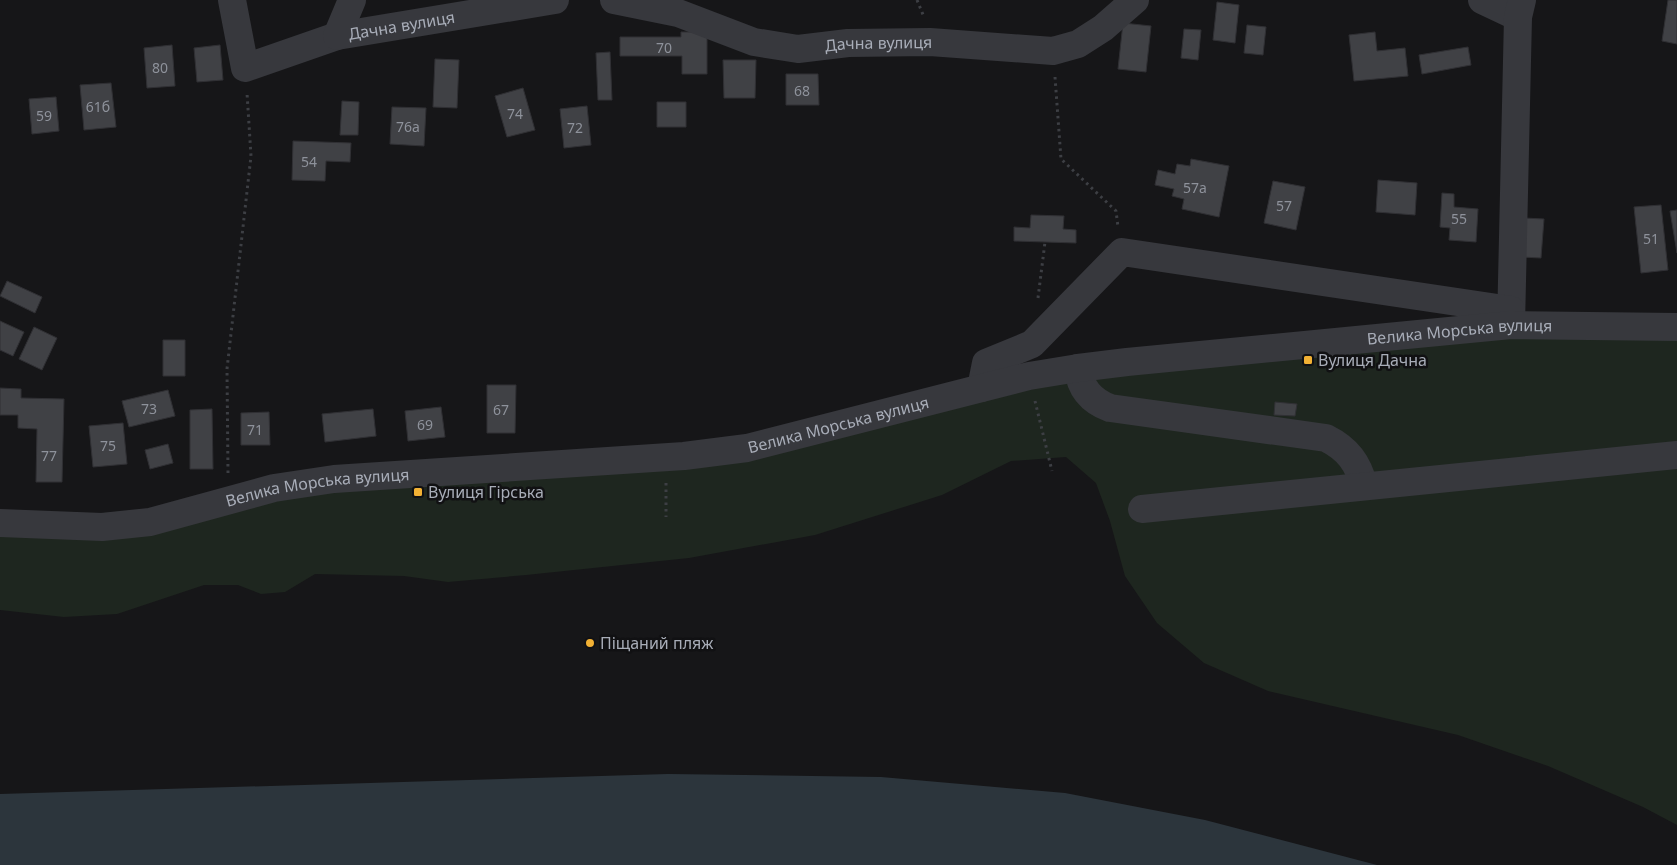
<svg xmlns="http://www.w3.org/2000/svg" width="1677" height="865" font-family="'Noto Sans',sans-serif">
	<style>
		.green { fill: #1e261f }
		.water { fill: #2c353c }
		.building { fill: #404145; stroke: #303034 }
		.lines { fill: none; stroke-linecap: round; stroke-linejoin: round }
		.path { stroke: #3d3f44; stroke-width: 3; stroke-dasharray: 2.5 4; stroke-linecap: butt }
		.minor { stroke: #37383d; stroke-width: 28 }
		.poi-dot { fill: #f2b134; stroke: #111113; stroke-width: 2 }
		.labels { text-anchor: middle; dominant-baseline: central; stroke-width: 5; stroke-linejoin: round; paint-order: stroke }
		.number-label { font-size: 14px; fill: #8e929b }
		.street-label { font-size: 16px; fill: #a8adb8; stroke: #111113 }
		.poi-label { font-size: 16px; fill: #a8adb8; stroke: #111113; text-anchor: start }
	</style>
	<rect width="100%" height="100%" fill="#161618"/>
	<path class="green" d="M1677,327v498l-34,-18 -95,-41 -90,-31 -190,-44 -64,-28 -47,-40 -32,-47 -15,-55 -14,-38 -30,-26 -55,4 -69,34 -127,40 -126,23 -163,17 -78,7 -44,-6 -89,-2 -30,18 -24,2 -23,-9h-34l-87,29 -53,3 -64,-7v-88l229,-20 455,-46 394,-88z"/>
	<path class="water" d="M668,774l213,3 184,16 140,27 172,45h-1377v-71z"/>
	<path class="building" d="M1668,0h9v44l-15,-3z
		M1217,2l22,3 -4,38 -22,-3z
		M1123,23l28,3 -5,46 -28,-3z
		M1247,25l19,2 -3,28 -19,-2z
		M1184,29l17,1 -3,30 -17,-2z
		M681,32h26v42h-25v-18h-62v-19h61z
		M1375,32l2,19 28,-3 3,28 -54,5 -5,-46z
		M172,45l3,41 -28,2 -3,-40z
		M220,45l3,35 -26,2 -3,-34z
		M1468,47l3,18 -49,9 -3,-19z
		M610,52l2,48h-14l-2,-47z
		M435,59l24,1 -2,48 -24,-1z
		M723,60h33l-1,38h-31z
		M786,74h32l1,31h-33z
		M111,83l5,44 -32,3 -4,-45z
		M523,88l12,42 -28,7 -12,-41z
		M56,97l3,34 -27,3 -3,-35z
		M342,101l17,1 -1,33h-18z
		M657,102h29v25h-29z
		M587,106l4,39 -27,3 -4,-39z
		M392,107l34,1 -2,38 -34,-2z
		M293,141l58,2 -1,19 -24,-1 -1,20 -33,-1z
		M1191,159l38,7 -10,51 -37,-8 2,-10 -12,-3 2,-7 -19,-4 3,-15 17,4 2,-10 13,2z
		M1378,180l39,3 -2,32 -39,-3z
		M1273,181l32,6 -9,43 -32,-7z
		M1442,193l12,1v13l24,2 -2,33 -27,-2 1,-12 -10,-1z
		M1661,205l7,65 -27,3 -7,-66z
		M1677,210v43l-7,-42z
		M1031,215l33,1 -1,13 13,1v13l-62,-2v-14l16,1z
		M1524,218l20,1 -3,39 -20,-1z
		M7,281l35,16 -7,16 -35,-17z
		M0,321l24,11 -11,24 -13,-6z
		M34,327l23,11 -15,32 -23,-11z
		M163,340h22v36h-22z
		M487,385h29l-1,48h-28z
		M0,388l21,1v9l43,1 -2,83h-26l1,-53 -19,-1v-13h-18z
		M168,390l7,26 -46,11 -7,-26z
		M1275,402l22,2 -2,12 -21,-1z
		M441,407l4,30 -37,4 -3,-30z
		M212,409l1,60h-23v-59z
		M373,409l3,27 -51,6 -3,-28z
		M269,412l1,33h-29v-32z
		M123,423l4,41 -34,3 -4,-41z
		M168,444l5,19 -23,6 -5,-19z"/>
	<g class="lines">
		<path class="path" d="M917,0l7,17
			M1055,77l6,82 55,52 2,16
			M1038,298l7,-56
			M1035,401l17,70
			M228,473l-1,-104 24,-213 -4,-63
			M666,483v34"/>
		<g class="minor">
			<path id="s1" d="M232,0l13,68 92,-32 218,-36"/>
			<path id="s2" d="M614,0l64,13 76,29 44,7 50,-6 82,-1 123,9 25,-7 25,-16 32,-28"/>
			<path d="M1482,0l36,17"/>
			<path d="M337,36l15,-36"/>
			<path d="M1511,325l7,-308 4,-17"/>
			<path d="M1078,368c2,20 13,33 32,40l216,30c22,11 32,25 38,48"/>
			<path d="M981,388l5,-25 46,-19 90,-92 389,58"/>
			<path d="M1142,509l535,-54"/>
			<path id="s3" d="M0,523l102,4 48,-5 124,-34 60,-9 350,-23 63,-8 282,-72 49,-8 49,-6 384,-37 166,2"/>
		</g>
	</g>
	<g class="poi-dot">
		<rect x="1303" y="355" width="10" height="10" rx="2.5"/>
		<rect x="413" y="487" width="10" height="10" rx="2.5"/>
		<circle cx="590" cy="643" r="5"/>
	</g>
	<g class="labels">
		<g class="number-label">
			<text x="664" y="47">70</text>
			<text x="160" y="67">80</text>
			<text x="802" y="90">68</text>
			<text x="98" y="106">61б</text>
			<text x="515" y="113">74</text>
			<text x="44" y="115">59</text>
			<text x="408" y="126">76а</text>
			<text x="575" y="127">72</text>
			<text x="309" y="161">54</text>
			<text x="1195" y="187">57а</text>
			<text x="1284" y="205">57</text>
			<text x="1459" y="218">55</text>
			<text x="1651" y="238">51</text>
			<text x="149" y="408">73</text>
			<text x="501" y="409">67</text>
			<text x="425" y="424">69</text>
			<text x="255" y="429">71</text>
			<text x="108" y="445">75</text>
			<text x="49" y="455">77</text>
		</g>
		<g class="street-label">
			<text stroke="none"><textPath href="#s1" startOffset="232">Дачна вулиця</textPath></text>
			<text stroke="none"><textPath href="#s2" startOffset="272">Дачна вулиця</textPath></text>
			<text stroke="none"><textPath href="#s3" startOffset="1478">Велика Морська вулиця</textPath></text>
			<text stroke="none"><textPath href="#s3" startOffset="848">Велика Морська вулиця</textPath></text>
			<text stroke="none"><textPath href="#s3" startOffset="322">Велика Морська вулиця</textPath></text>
		</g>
		<g class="poi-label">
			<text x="1318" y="360">Вулиця Дачна</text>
			<text x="428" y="492">Вулиця Гірська</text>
			<text x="600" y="643">Піщаний пляж</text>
		</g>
	</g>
</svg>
